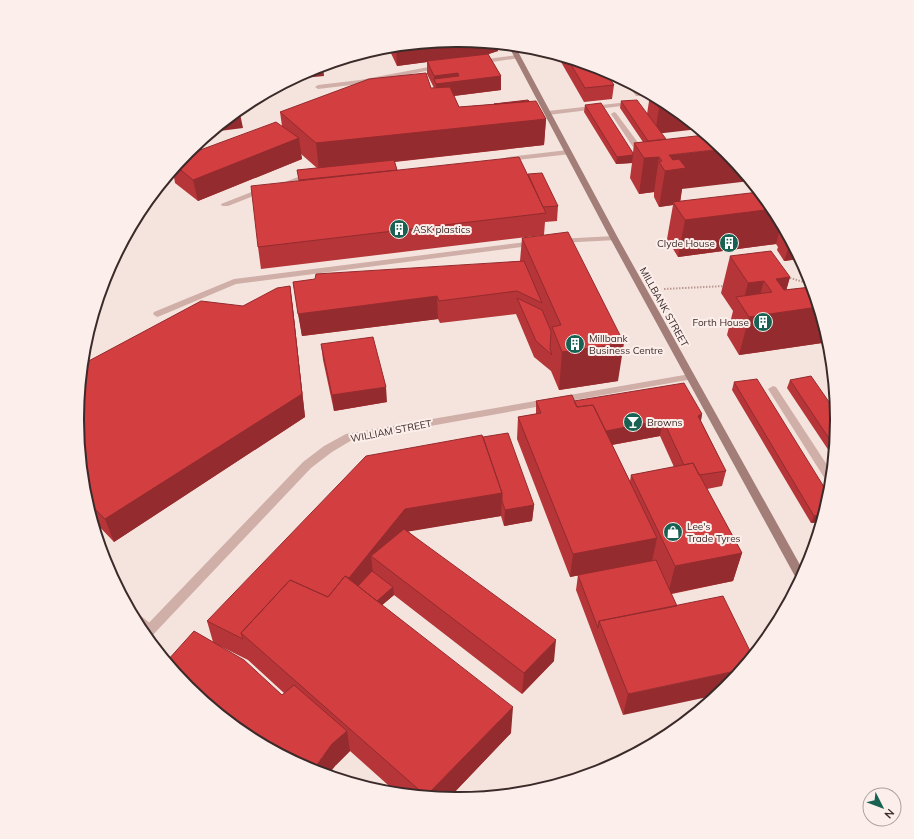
<svg xmlns="http://www.w3.org/2000/svg" width="914" height="839" font-family="Mulish,sans-serif">
	<style>
		.lines { fill: none; stroke-linecap: round; stroke-linejoin: round }
		.path { stroke: #bb9891; stroke-width: 2; stroke-dasharray: 1.5 1.5; stroke-linecap: butt }
		.lane { fill: #cfafa7; fill-rule: evenodd }
		.street { fill: #cfafa7; fill-rule: evenodd }
		.secondary { fill: #a37d78; fill-rule: evenodd }
		.wall { fill: #b53538; fill-rule: evenodd }
		.shaded-wall { fill: #942b2e }
		.building { fill: #d33e41; stroke: #942b2e }
		.labels { text-anchor: middle; dominant-baseline: central; stroke-width: 4; stroke-linejoin: round; paint-order: stroke }
		.poi-label { font-size: 10px; fill: #3b2a29; stroke: #fcefeb; text-anchor: start }
		.street-label { font-size: 10px; fill: #3b2a29; stroke: #fcefeb }
		.rim { fill: none; stroke: #3b2a29; stroke-width: 2 }
	</style>
	<rect width="100%" height="100%" fill="#f5e4dd"/>
	<g class="lines">
		<path class="path" d="M787,277l20,6
			M664,289l61,-3"/>
		<path class="lane" d="M517,55l3,2 -1,1 -40,6 -3,-2 3,-2z
			M439,65l2,1v2l-81,16 -42,5 -3,-2 3,-2 42,-5z
			M628,102l3,2 -1,1 -82,10 -3,-2 3,-2z
			M614,112l2,1 29,39v4h-6l-28,-42z
			M568,150h3v4l-64,7 -4,-2 4,-2z
			M312,176l4,2 -1,2 -13,1 -21,6 -4,-2 21,-8z
			M262,188h3l4,2 -41,16h-6l-1,-2z
			M614,236l4,2 -1,2 -59,3 -4,-2 4,-2z
			M534,241l4,2 -1,2 -301,39 -76,32 -3,1 -4,-3 1,-2 80,-33z
			M773,386l3,1 55,84 -1,12 -3,-1 -59,-93z
			M136,614c7,2 16,10 19,17l-2,4c-11,4 -15,-12 -20,-20z"/>
		<path class="street" d="M628,83l7,4 6,8 -1,1h-4l-9,-12z
			M690,374l3,1 2,2 -2,2 -341,61 -20,12 -21,16 -162,171 -7,-9 161,-168 21,-16 22,-12z"/>
		<path class="secondary" d="M508,45l7,1 103,192 186,334 -5,9 -2,-1 -187,-342z"/>
	</g>
	<path class="wall" d="M457,40l41,11 -10,3 13,22v14l-47,6 5,11 70,-6 17,18 -2,26 -149,17 2,8 131,4 30,32 -1,15 -12,1 -1,13 -283,34 -3,-22 41,-67 -2,-10 20,-2 -16,-14 1,5 -104,42 -23,-18 -2,-12 11,-15 98,-30 -2,-14 154,-24 -7,-14v-12l-30,4 -9,-19z
		M557,55l45,14 12,16 -2,14 -28,3z
		M650,95l18,9 -7,30 21,55 -2,12 93,8 26,50 -15,2 -7,-11 1,-3 -2,-3 -98,13 -11,-18 6,-34 -14,2 -5,-10v-5l-15,2 -9,-16 2,-15 -16,1 -32,-52 1,-7 48,48 1,-10 9,-1 -23,-34 1,-7 26,13z
		M522,238l96,143 -59,9 -8,-19 -17,-14 -18,-43 -76,9 -2,-4 -136,17 -9,-54 227,-21z
		M730,256l60,21 -4,13 25,-3 14,45 -3,11 -83,12 -12,-20 6,-24 -12,-18z
		M290,286l3,23 12,108 -191,125 -21,-22 -8,-27 158,-187z
		M321,344l66,58 -53,9 -11,-51z
		M790,380l46,40 -3,37 -46,-69z
		M734,382l95,113 -8,27 -10,1 -79,-133z
		M536,401h38l128,13 -1,7 25,50 -4,15 -15,3 35,64 -9,28 -61,13 -49,121 -47,-125 2,-15 74,-14 -82,16 -53,-138 1,-22 18,-3zM660,436l14,31 -43,8 -1,6 -18,-36z
		M483,437l51,68 -2,16 -28,5 -3,-10 -93,15 146,130 -32,33 -128,-99 -12,10 129,128 -62,65 -52,-5 -47,-42 -14,14 -123,-123 -6,-21zM220,646l28,14 36,33 -2,2z"/>
	<path class="shaded-wall" d="M457,40l41,4v7l-15,5 -56,5v1l-30,4 -1,-20z
		M323,66l1,10 -30,3 18,-10z
		M458,73v8l43,-5v14l-64,8 -1,-14 -2,-4v-4z
		M671,107l28,22 -44,5 4,-26z
		M239,109l4,19 -31,4z
		M546,119l-2,26 -225,25 -3,-27z
		M299,138l3,21 -104,42 -5,-21z
		M723,149l3,2 24,30 -68,8 -2,15 -7,-2v3l-14,2 6,-36 4,-16z
		M633,155l-1,8 -16,1 1,-7z
		M659,157l-5,35 -15,2 5,-36z
		M773,209l8,16 -5,19 -98,13 7,-37z
		M790,241l9,18 -15,2 6,-18z
		M790,277l-10,36 38,-6 7,25 -3,11 -83,12 10,-38 -7,-10 6,-24 16,-2 -10,36 12,-2 10,-36z
		M290,286l3,23 12,108 -191,125 -9,-23z
		M437,296l1,23 -136,17 -4,-22z
		M624,343l-6,38 -59,9 3,-38z
		M386,387l1,15 -53,9 -2,-16z
		M702,414l-3,16 -1,-14z
		M663,420l-3,16 -60,11 2,-15z
		M502,493l-1,23 -95,16 -35,24 2,18 -21,25 -24,4 77,-94z
		M534,505l-2,16 -28,5 1,-16z
		M823,514l-2,8 -10,1 3,-7z
		M657,538l-5,23 -82,16 3,-23z
		M742,553l-9,28 -65,13 7,-28z
		M393,587l1,8 -27,23 -1,-8z
		M556,640l-2,21 -32,33 2,-21z
		M740,670l-15,18 -8,7 -94,20 5,-21z
		M513,707l-2,26 -62,65 -23,-2z
		M347,731l3,20 -14,14 -8,10 -15,-5 19,-26z"/>
	<path class="building" d="M488,54l13,22 -65,8 -2,-5 25,-3 -1,-3 -24,3 -7,-15z
		M567,58l37,12 10,15 -29,3z
		M426,73l5,15 19,-1 9,20 77,-6 10,18 -230,24 -36,-31 89,-33z
		M650,95l18,9 3,3 -12,1z
		M528,100l1,1 -35,3z
		M637,100l29,39 -18,2 -27,-40z
		M601,103l32,50v2l-16,2 -32,-52z
		M276,122l23,16 -106,42 -17,-14 8,-10z
		M705,135l18,14 -54,6 4,5 6,-1 7,9 -21,3 -6,-9 3,-1 -3,-4 -15,1 -10,-15z
		M519,157l27,56 -288,34 -7,-61z
		M394,160l3,10 -98,10 -2,-10z
		M542,173l16,33 -15,1 -15,-33z
		M759,192l14,17 -88,11 -12,-18z
		M568,232l56,111 -62,9 -10,-25 9,-2 -39,-87z
		M771,251l19,26 -14,2 8,11 27,-3 7,20 -69,10 -13,-20 36,-5 -8,-11 -16,2 -18,-27z
		M524,261l18,42 -25,-12 -78,10 -2,-5 -139,18 -5,-32 22,-3 1,-5z
		M290,286l12,108 -197,125 -18,-18 -2,-8 -7,-74 5,-55 118,-63 42,5 34,-18z
		M517,298l25,12 9,21 -1,18 2,6 -16,-14z
		M373,337l13,50 -54,8 -11,-51z
		M811,376l25,36v8l-2,26 -44,-66z
		M757,379l72,116 -6,19 -9,2 -80,-134z
		M684,383l18,31 -4,2 28,55 -27,4 -6,-12 -9,2 -21,-45 -57,11 -13,-26 -16,2 -3,-6z
		M572,395l5,12 16,-2 64,133 -84,16 -55,-137 23,-4 -5,-12z
		M508,433l26,72 -29,5 -3,-9v-8l-19,-56z
		M482,435l20,58 -97,16 -56,69 -4,-2 -17,21 -38,-17 -49,53 2,6 -36,-18 159,-165z
		M693,463l49,90 -67,13 -44,-91z
		M404,529l152,111 -32,33 -153,-117z
		M656,560l21,46 -78,15 -1,7 -20,-53z
		M372,571l21,16 -16,14 -19,-15z
		M345,576l168,131 -87,89 -185,-163 49,-53 38,17z
		M723,596l29,59 -12,15 -112,24 -29,-73z
		M194,631l50,29 38,35 12,-10 53,46 -15,13 -19,26 -67,-35 -58,-47 -21,-27z"/>
	<defs>
		<g id="building-disc" transform="scale(1)"><circle r="9.5" fill="#196253" stroke="#fcefeb"/><path d="M-4-6H4V6H1V3H-1V6H-4ZM-2.5-4.3h1.7v1.8h-1.7ZM.8-4.3h1.7v1.8H.8ZM-2.5-1h1.7V.8h-1.7ZM.8-1h1.7V.8H.8Z" fill="#fff"/></g>
		<g id="bar-disc" transform="scale(1)"><circle r="9.5" fill="#196253" stroke="#fcefeb"/><path d="M-6-5H6L.8 .8V4.5H3.5V6h-7V4.5H-.8V.8Z" fill="#fff"/></g>
		<g id="shop-disc" transform="scale(1)"><circle r="9.5" fill="#196253" stroke="#fcefeb"/><path d="M-5-2.5h2.3a2.7 3.5 0 0 1 5.4 0H5L5.5 6h-11ZM-1.5-2.5h3a1.5 2.3 0 0 0-3 0Z" fill="#fff"/></g>
	</defs>
	<g fill-rule="evenodd">
		<use href="#building-disc" x="399" y="229"/>
		<use href="#building-disc" x="729" y="243"/>
		<use href="#building-disc" x="763" y="322"/>
		<use href="#building-disc" x="575" y="344"/>
		<use href="#bar-disc" x="633" y="422"/>
		<use href="#shop-disc" x="673" y="532"/>
	</g>
	<g class="labels">
		<g class="poi-label">
			<text x="413" y="229">ASK plastics</text>
			<text x="715" y="243" text-anchor="end">Clyde House</text>
			<text x="749" y="322" text-anchor="end">Forth House</text>
			<text x="589" y="338">Millbank<tspan x="589" dy="12">Business Centre</tspan></text>
			<text x="647" y="422">Browns</text>
			<text x="687" y="526">Lee's<tspan x="687" dy="12">Trade Tyres</tspan></text>
		</g>
		<g class="street-label">
			<text transform="translate(664 307) rotate(61)">MILLBANK STREET</text>
			<text transform="translate(391 431) rotate(-11)">WILLIAM STREET</text>
		</g>
	</g>
	<path d="M0 0H914V839H0ZM456 47H458A372 372 0 0 1 830 419V420A372 372 0 0 1 458 792H456A372 372 0 0 1 84 420V419A372 372 0 0 1 456 47Z" fill="#fcefeb" fill-rule="evenodd"/>
	<path class="rim" d="M456 47H458A372 372 0 0 1 830 419V420A372 372 0 0 1 458 792H456A372 372 0 0 1 84 420V419A372 372 0 0 1 456 47Z"/>
	<g transform="translate(882 807) rotate(132)"><circle r="19" fill="#fcefeb" stroke="#afa09d"/>
	<path d="M0-3L7 15L0 10L-7 15Z" fill="#196253"/>
	<text y="-6" font-size="11" font-weight="bold" text-anchor="middle" fill="#3b2a29">N</text>
	</g>
</svg>
